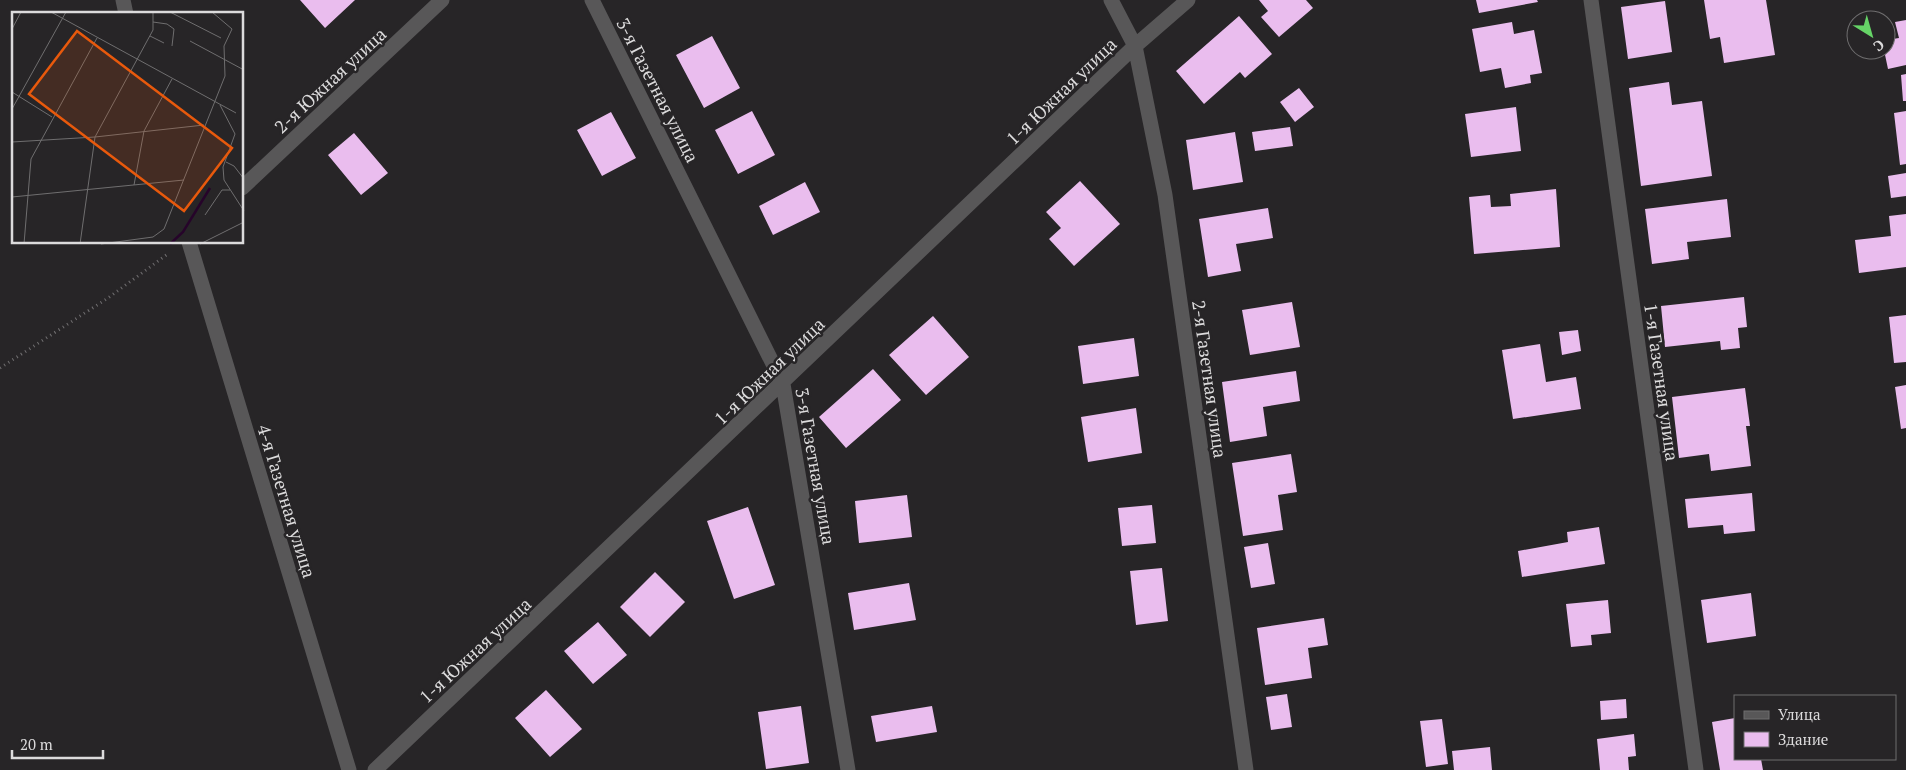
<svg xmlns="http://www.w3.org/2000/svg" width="1906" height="770" font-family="'PT Serif',serif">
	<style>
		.building { fill: #eabdee }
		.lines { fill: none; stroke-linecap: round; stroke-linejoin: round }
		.path { stroke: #727072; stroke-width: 3; stroke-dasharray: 1 4; stroke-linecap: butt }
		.minor { stroke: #585758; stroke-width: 15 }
		.labels { text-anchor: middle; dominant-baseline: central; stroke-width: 5; stroke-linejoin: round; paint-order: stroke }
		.street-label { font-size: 18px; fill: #dcdbdc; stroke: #272527 }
		.inset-river { fill: none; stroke: #26042a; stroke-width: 2.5 }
		.inset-road { fill: none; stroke: #6f6e6f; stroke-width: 1 }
		.view { fill: #e8590c; fill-opacity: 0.15; stroke: #e8590c; stroke-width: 2.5 }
		.inset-edge { fill: none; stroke: #dcdbdc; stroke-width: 2.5 }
	</style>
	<rect width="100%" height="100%" fill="#272527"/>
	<path class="building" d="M300,0h55l-30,28z
		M1259,0h47l7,8 -34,29 -18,-20 7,-6z
		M1476,0h61l1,2 -59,11z
		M1704,0h62l9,55 -51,8 -4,-26 -10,2z
		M1665,1l7,51 -44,7 -7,-52z
		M1239,16l33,38 -27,24 -5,-6 -36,32 -28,-33z
		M1906,20v45l-18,4 -4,-19 2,-10 13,-2 -4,-16z
		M1512,22l2,12 20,-4 8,43 -12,2 1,8 -26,5 -4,-20 -21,4 -8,-43z
		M712,36l28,52 -36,20 -28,-53z
		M1906,74v27h-3l-2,-26z
		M1669,82l3,23 30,-4 10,75 -71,10 -12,-98z
		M1299,88l15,19 -19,15 -15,-20z
		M1516,107l5,44 -50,6 -6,-43z
		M752,111l23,44 -37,19 -23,-44z
		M1906,111v53l-6,1 -6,-52z
		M611,112l25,46 -34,18 -25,-46z
		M1290,127l3,19 -38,5 -3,-19z
		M1235,132l8,50 -50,8 -7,-50z
		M354,133l34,40 -27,22 -33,-40z
		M1906,173v23l-15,2 -3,-22z
		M1080,181l40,43 -46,42 -25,-27 12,-11 -15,-16z
		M805,182l15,30 -47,23 -14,-29z
		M1556,189l4,58 -86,7 -5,-57 21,-2 1,12 20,-1 -1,-12z
		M1727,199l4,38 -44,5 2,17 -37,5 -7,-55z
		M1268,208l5,30 -37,6 5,27 -33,6 -9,-58z
		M1906,214v53l-47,6 -4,-33 36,-4 -2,-20z
		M1744,297l3,30 -9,1 2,20 -19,2 -1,-9 -55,6 -4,-41z
		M1292,302l8,45 -50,8 -8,-45z
		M1906,315v47l-12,1 -5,-46z
		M933,316l36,41 -43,38 -37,-40z
		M1578,330l3,21 -19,4 -3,-23z
		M1134,338l5,38 -56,8 -5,-38z
		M1540,344l6,38 30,-5 5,32 -68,10 -11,-69z
		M873,369l28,31 -55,48 -27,-31z
		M1296,371l4,30 -37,6 4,29 -37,6 -8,-60z
		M1906,385v43l-5,1 -6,-42z
		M1745,388l5,38h-4l5,40 -40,5 -2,-17 -30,4 -7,-61z
		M1136,408l6,45 -54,9 -7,-45z
		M1291,454l6,38 -19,3 5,35 -40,6 -11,-73z
		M1752,493l3,38 -31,3 -1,-9 -35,3 -3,-29z
		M907,495l5,42 -53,6 -4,-42z
		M1152,505l4,38 -34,3 -4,-38z
		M748,507l27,78 -41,14 -27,-78z
		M1599,527l6,37 -83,13 -4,-26 50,-9 -1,-10z
		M1268,543l7,41 -24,4 -7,-41z
		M1162,568l6,53 -32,4 -6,-54z
		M655,572l30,30 -35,35 -30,-30z
		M909,583l7,37 -62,10 -6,-37z
		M1751,593l5,43 -49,7 -6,-43z
		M1608,600l3,33 -20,2 1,10 -21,2 -5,-43z
		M1324,618l4,27 -20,3 4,30 -47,7 -8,-57z
		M598,622l29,33 -34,29 -29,-33z
		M546,690l36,39 -32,28 -35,-39z
		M1287,694l5,33 -21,3 -5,-33z
		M1626,699l1,19 -26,2 -1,-19z
		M801,706l8,57 -43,6 -8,-57z
		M932,706l5,26 -61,10 -5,-26z
		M1735,718v41h26l2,11h-43l-8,-48z
		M1442,719l6,45 -22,3 -6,-46z
		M1634,734l2,22 -8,1 1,13h-29l-3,-31z
		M1490,747l2,23h-38l-2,-19z"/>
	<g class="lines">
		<path class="path" d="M0,368l108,-70 61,-45"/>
		<path class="minor" d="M123,0l3,14
			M592,0l191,384 65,386
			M1111,0l24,46 30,149 81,575
			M1591,0l105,770
			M242,188l200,-188
			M189,242l160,528
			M375,770l760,-724 53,-46"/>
	</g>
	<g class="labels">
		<g class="street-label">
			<text transform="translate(330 80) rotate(-43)">2-я Южная улица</text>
			<text transform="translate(658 90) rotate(63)">3-я Газетная улица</text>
			<text transform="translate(1061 91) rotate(-44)">1-я Южная улица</text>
			<text transform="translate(769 371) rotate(-44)">1-я Южная улица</text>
			<text transform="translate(1210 379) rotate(82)">2-я Газетная улица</text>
			<text transform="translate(1662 382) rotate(82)">1-я Газетная улица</text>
			<text transform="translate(816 466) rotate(80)">3-я Газетная улица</text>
			<text transform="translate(287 501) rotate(73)">4-я Газетная улица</text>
			<text transform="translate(475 650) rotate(-43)">1-я Южная улица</text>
		</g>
	</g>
	<g transform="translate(12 12)">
		<rect width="231" height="231" fill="#272527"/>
		<path class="inset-river" d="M158,232l13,-12 27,-44"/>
		<path class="inset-road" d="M39,0l185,101M158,0l51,26M141,10l14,2 7,5 -2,17M0,17l9,-17M138,24l14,7M178,29l54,29M0,80l40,25M208,93l15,29 -12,33 1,13 20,31M0,97l54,-97M0,130l83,-5 109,-12M214,150l8,4 10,13M122,173l10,-54 28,-52M0,185l172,-17M193,203l17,-25h8M12,232l7,-85 66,-121M68,232l15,-107 58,-107v-18M89,232l52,-7 11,-8 61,-153 -1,-30 8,-17 -20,-17M188,232l44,-22"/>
		<path class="view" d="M65,19l155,117 -48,63 -155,-117z"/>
		<rect width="231" height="231" class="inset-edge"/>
	</g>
	<rect x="1734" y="695" width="162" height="65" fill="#272527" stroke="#6f6e6f"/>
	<rect x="1744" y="711" width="25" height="8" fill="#585758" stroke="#6f6e6f"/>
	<text x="1778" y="720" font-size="15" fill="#dcdbdc">Улица</text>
	<rect x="1744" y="732" width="25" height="15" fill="#eabdee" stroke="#6f6e6f"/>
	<text x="1778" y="745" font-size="15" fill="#dcdbdc">Здание</text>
	<g transform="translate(1871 35) rotate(143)"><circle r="24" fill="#272527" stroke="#6f6e6f"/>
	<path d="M0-4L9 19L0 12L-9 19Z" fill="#66d467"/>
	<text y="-8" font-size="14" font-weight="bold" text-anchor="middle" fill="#dcdbdc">С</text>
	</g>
	<path d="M12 750v8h91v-8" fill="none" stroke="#dcdbdc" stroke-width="2.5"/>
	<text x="20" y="750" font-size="15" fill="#dcdbdc" stroke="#272527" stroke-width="4" paint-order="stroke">20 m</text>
</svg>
